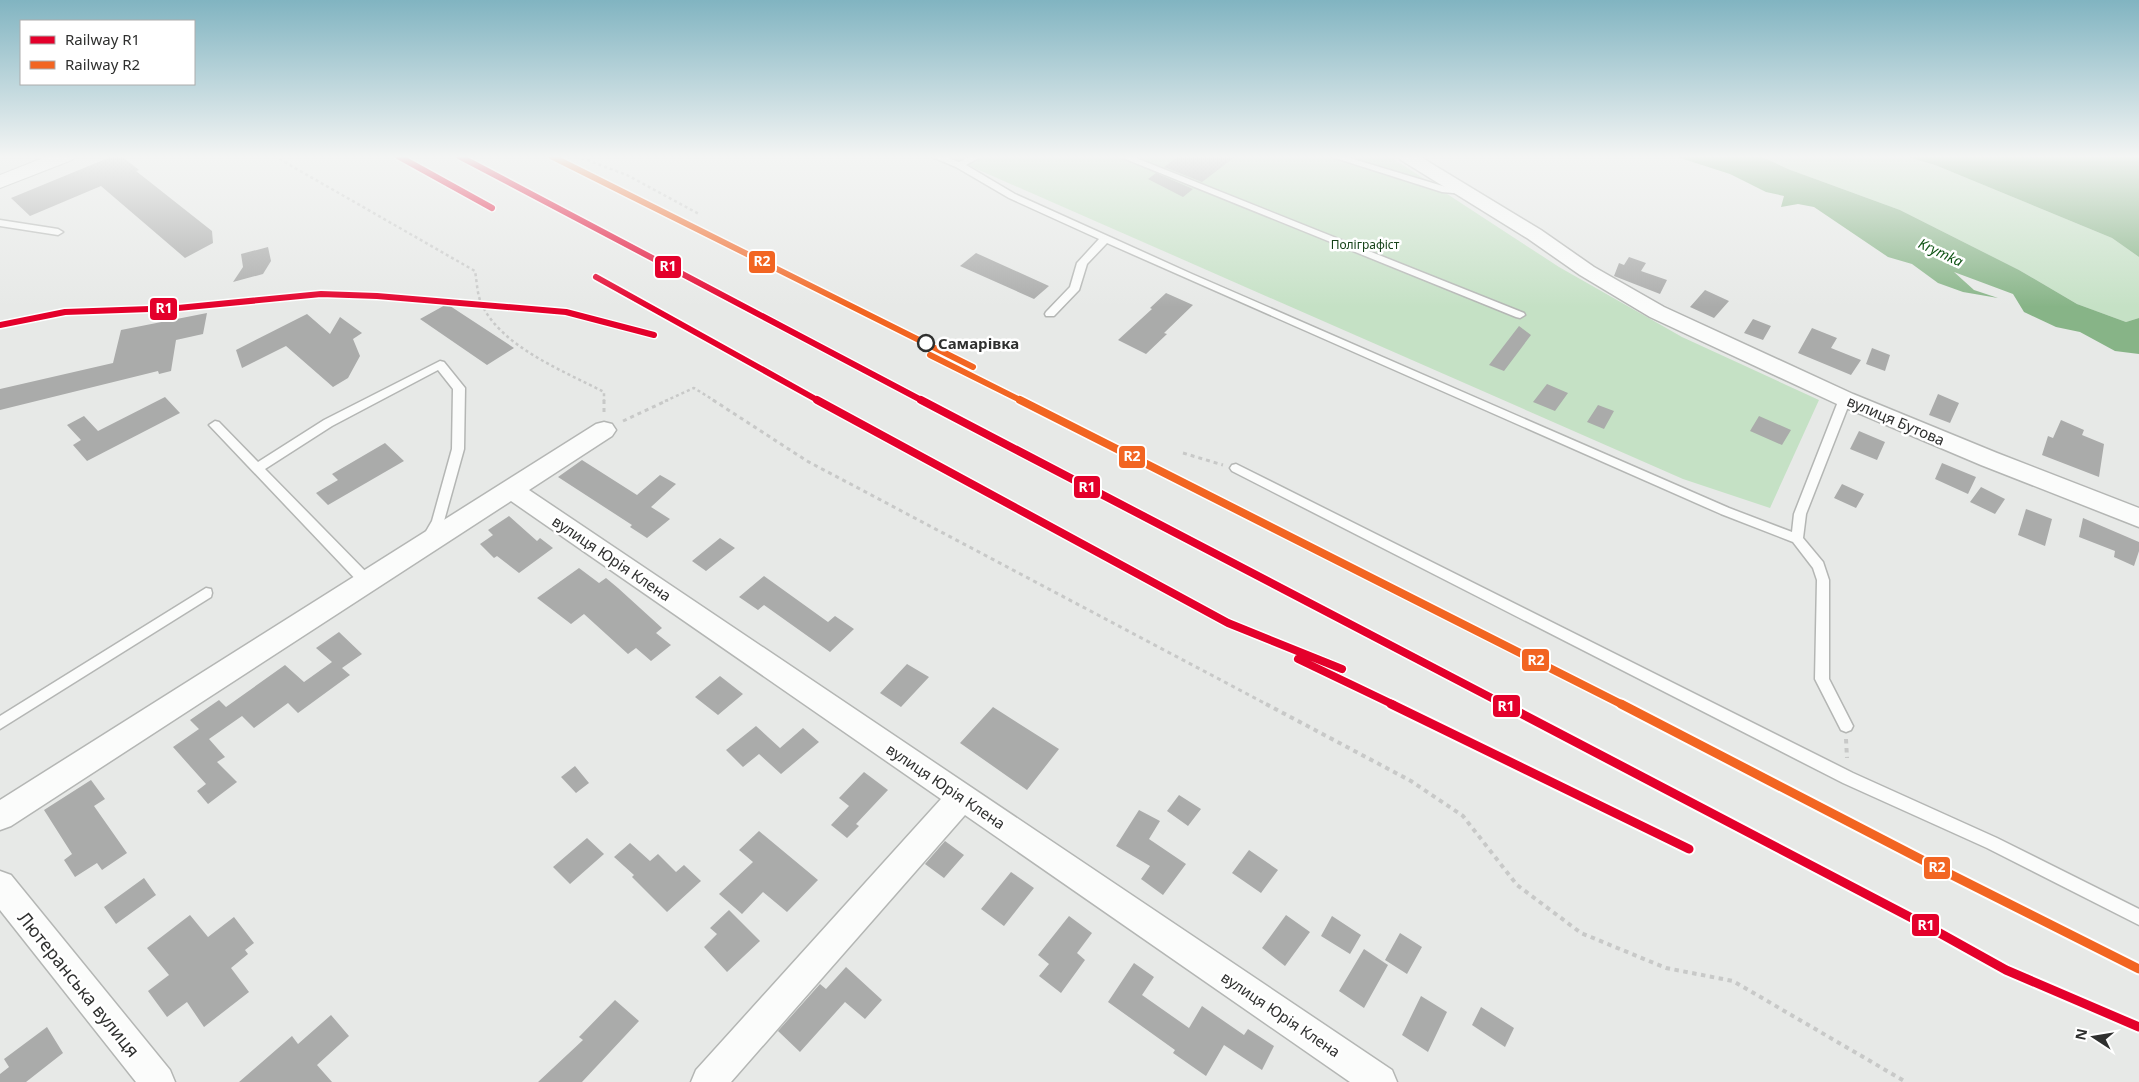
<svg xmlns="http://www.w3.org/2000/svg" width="2139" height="1082" font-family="'Noto Sans',sans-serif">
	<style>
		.green { fill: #c5e1c5 }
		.water { fill: #87b487 }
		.building { fill: #aaabaa }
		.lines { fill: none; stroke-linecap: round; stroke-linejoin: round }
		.service-casing { stroke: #b4b6b4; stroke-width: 3 }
		.minor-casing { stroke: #b4b6b4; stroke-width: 3 }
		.tertiary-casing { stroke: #b4b6b4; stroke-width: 2 }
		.path-far2 { stroke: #c8c9c8; stroke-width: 2.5; stroke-dasharray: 3 3; stroke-linecap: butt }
		.path-far1 { stroke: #c8c9c8; stroke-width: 3; stroke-dasharray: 4 4; stroke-linecap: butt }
		.path { stroke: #c8c9c8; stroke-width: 4; stroke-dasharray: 4.5 4.5; stroke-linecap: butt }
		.service { fill: #fbfcfb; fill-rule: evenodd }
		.minor { fill: #fbfcfb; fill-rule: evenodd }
		.tertiary { fill: #fbfcfb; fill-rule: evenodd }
		.rail-1-far2-casing { stroke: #fff; stroke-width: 9 }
		.rail-1-far1-casing { stroke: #fff; stroke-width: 11 }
		.rail-1-casing { stroke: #fff; stroke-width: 13 }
		.rail-2-far2-casing { stroke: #fff; stroke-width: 9 }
		.rail-2-far1-casing { stroke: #fff; stroke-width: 11 }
		.rail-2-casing { stroke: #fff; stroke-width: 13 }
		.rail-1-far2 { stroke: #e4002b; stroke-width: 6 }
		.rail-1-far1 { stroke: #e4002b; stroke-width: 8 }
		.rail-1 { stroke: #e4002b; stroke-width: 9 }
		.rail-2-far2 { stroke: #f26522; stroke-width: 6 }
		.rail-2-far1 { stroke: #f26522; stroke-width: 8 }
		.rail-2 { stroke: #f26522; stroke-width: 9 }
		.stop-dot { fill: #fff; stroke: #2f302f; stroke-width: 2.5 }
		.labels { text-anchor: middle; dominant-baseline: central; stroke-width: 5; stroke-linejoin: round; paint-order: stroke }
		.far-park-label { font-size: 12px; fill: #154117; stroke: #fff }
		.far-water-label { font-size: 14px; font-style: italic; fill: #115416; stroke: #fff }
		.stop-label { font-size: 15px; font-weight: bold; fill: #2f302f; stroke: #fff; text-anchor: start }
		.street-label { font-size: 15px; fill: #2f302f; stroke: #fff }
		.near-street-label { font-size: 18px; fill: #2f302f; stroke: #fff }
		.line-badge { stroke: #fff; stroke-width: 2 }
		.badge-label { font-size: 14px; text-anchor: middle; font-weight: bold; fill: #fff }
	</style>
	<rect width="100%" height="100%" fill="#e7e9e7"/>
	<path class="green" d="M947,156h442l170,111 123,70 137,63 -49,108 -87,-29z
		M1760,156h144l31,9 177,73 27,19v61l-13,4 -49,-18 -58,-34 -119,-60 -112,-41z"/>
	<path class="water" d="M1674,156h86l28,13 112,41 119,60 58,34 49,18 13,-4v36l-24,-3 -35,-19 -24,-5 -32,-15 -11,-18 -59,-22 20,18 24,8 -35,-6 -25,-9 -26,-19 -24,-7 -74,-50 -16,-3 -17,3 3,-11 -18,-4 -36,-18z
		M1904,156h235v101l-27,-19 -177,-73z"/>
	<path class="building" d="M113,156h8l18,14 -3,1 76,60 1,12 -28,15 -84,-72 -71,30 -19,-18z
		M1179,156h57l-34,26 -38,-15z
		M1156,173l37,16 -10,8 -35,-18z
		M268,247l3,14 -8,13 -30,8 10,-15 -2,-13z
		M976,253l73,33 -15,13 -74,-33z
		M1629,257l17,6 -5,8 26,9 -7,14 -46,-18 5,-13 5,2z
		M1705,290l24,11 -15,17 -24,-11z
		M1166,293l27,12 -29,28 3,1 -21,20 -28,-14 34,-31 -2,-1z
		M447,304l67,44 -27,17 -67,-46z
		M207,313l-4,21 -27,6 -5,31 -12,3 -1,-3 -158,39v-21l113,-26 8,-33z
		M307,314l23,20 10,-17 22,16 -9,6 7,17 -12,22 -15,9 -47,-41 -44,22 -6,-18z
		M1753,319l18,7 -8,14 -19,-7z
		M1519,326l12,9 -27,36 -15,-6z
		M1812,328l25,10 -6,10 30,12 -10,15 -53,-22z
		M1872,348l18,7 -5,16 -19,-7z
		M1547,384l21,9 -13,18 -22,-9z
		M1938,394l21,9 -9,20 -21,-8z
		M165,397l15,16 -93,48 -14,-16 8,-5 -14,-15 17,-9 14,15z
		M1598,405l16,6 -10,18 -17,-7z
		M1759,416l32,14 -9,15 -32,-14z
		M2061,420l23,10 -2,5 22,9 -5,33 -57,-22 6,-19 5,2z
		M1859,431l26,11 -8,18 -27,-11z
		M385,443l19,18 -76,44 -12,-12 22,-13 -6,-6z
		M582,460l55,35 23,-20 16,9 -25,23 19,12 -23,19 -17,-11 2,-2 -74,-48z
		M1942,463l34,14 -8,17 -33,-15z
		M1842,484l22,10 -8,14 -22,-10z
		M1981,487l24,12 -10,15 -25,-12z
		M2026,509l26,10 -7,27 -27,-11z
		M509,516l28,25 3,-3 13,10 -34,25 -22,-17 -3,2 -14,-14 13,-9 -5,-5z
		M2083,518l56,24v9l-5,15 -20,-9 1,-6 -36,-14z
		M720,538l15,10 -29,23 -14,-10z
		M579,568l20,15 7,-5 12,10 44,40 -6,5 15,12 -20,16 -15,-13 -8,6 -44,-40 -13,10 -34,-26z
		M764,576l64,46 7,-6 19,13 -24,23 -66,-47 -6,5 -19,-13z
		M339,632l23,22 -20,14 8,7 -52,38 -10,-10 -34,25 -12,-12 -33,23 16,18 -8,5 20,20 -29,22 -11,-13 9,-7 -33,-37 26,-18 -9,-9 29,-20 7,7 59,-42 19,17 28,-20 -16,-14z
		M907,664l22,13 -28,30 -21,-14z
		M720,676l23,18 -25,21 -23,-18z
		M993,707l66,42 -32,41 -67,-47z
		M756,726l24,22 23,-20 16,14 -38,32 -22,-20 -16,13 -17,-17z
		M575,766l14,17 -13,10 -15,-16z
		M864,772l24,18 -32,34 3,2 -12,12 -16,-13 18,-19 -10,-8z
		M91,780l14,19 -11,7 33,47 -25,17 -5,-7 -22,14 -11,-17 8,-6 -28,-44z
		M1179,795l22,14 -13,17 -21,-15z
		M1139,810l21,11 -11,18 37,25 -23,31 -22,-16 9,-13 -34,-20z
		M759,831l59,49 -31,32 -24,-20 -21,22 -23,-20 34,-32 -14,-12z
		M587,838l17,16 -34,30 -17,-17z
		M945,841l19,14 -20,23 -19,-14z
		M630,843l20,18 8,-7 18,18 8,-7 17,16 -34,31 -35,-35 2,-2 -20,-18z
		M1249,850l29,20 -17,23 -29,-20z
		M1011,872l23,16 -30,38 -23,-17z
		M144,878l12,17 -40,29 -12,-17z
		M729,910l31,31 -33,31 -23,-25 13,-13 -7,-6z
		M190,915l18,22 26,-20 20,26 -9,7 3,4 -17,14 18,24 -45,35 -17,-25 -20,15 -19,-26 21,-16 -22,-27z
		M1286,915l24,17 -25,34 -23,-18z
		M1069,916l23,17 -15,20 8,7 -24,33 -22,-17 10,-12 -11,-9z
		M1332,916l29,19 -11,19 -29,-18z
		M1400,933l22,14 -15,27 -22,-14z
		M1364,949l24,16 -24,43 -25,-17z
		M1134,963l20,14 -12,18 47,33 13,-22 42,29 4,-6 26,17 -12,24 -38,-25 -18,31 -33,-23 2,-3 -67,-48z
		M846,967l36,33 -17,19 -20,-17 -45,50 -22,-21 42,-47 6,5z
		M1421,996l26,16 -19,40 -26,-17z
		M615,1000l24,21 -57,61h-44l45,-42 -4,-3z
		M1481,1007l33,21 -9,19 -33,-22z
		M331,1015l18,21 -32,29 15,17h-93l53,-46 6,8z
		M47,1027l16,26 -37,29h-26v-8l9,-7 -5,-8z"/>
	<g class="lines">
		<g class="service-casing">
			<path id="service" d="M930,156h13l16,6 12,-6h11l-16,9 49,29 177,80 537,234 63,24 2,-18 45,-115 2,-3h8l2,3 -45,115 -3,24 20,24 6,18v99l24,47 -2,4 -5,2 -5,-2 -26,-51 2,-99 -4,-12 -20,-26 -72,-28 -614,-271 -20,21 -8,26 -25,26h-8l-1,-2 1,-2 24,-25 7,-24 22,-24 -90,-41 -53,-31z
				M1118,156h13l393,157 1,2 -5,3 -4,-1z
				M1329,156h14l103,31 18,1 5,3 -5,3 -22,-2z
				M0,220l58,9 5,3 -5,3 -58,-9z
				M440,361l4,1 21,26 -1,61 -20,72 -13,22h-8l-2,-3 11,-19 20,-72 1,-60 -15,-19 -106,56 -67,43 107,109 1,4 -1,4h-10l-153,-161 6,-4 4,1 39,40 66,-42z
				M1236,464l617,309 144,65 142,71v16l-152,-77 -144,-65 -611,-312 -2,-3 2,-3z
				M206,588l5,1 1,4 -1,4 -211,132v-13z"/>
		</g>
		<g class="minor-casing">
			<path id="minor" d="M1398,156h21l122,74 53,37 70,40 189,87 144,59 142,55v19l-158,-62 -144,-61 -187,-87 -70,-42 -53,-37 -126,-78z
				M604,422l8,2 4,6 -4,6 -83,54 863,580 5,12h-47l-385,-267 -234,267h-40l5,-12 245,-271 -430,-298 -500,325 -11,4v-30l596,-376z
				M0,871l11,4 159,195 5,12h-39l-136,-172z"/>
		</g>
		<g class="tertiary-casing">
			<path id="tertiary" d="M48,156h27l-3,4 -72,28v-13z"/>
		</g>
		<path class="path-far2" d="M274,156l201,115c2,11 2,24 7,34 21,43 82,66 122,87v9
			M576,156l51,19 72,39
			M665,401l29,-13 21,13"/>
		<path class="path-far1" d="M604,400v12
			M713,400l94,61 461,244
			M623,421l45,-21
			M1183,453l40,12"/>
		<path class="path" d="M1266,704l145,77 52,35 54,69 64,48 85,35 67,13 173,101
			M1846,739l1,19"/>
		<use href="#service" class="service"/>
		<use href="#minor" class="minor"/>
		<use href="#tertiary" class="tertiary"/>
		<g class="rail-1-far2-casing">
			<path id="rail-1-far2" d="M398,156l94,52
				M459,156l464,245
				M596,277l223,124
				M0,325l65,-13 113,-4 143,-14 56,2 189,16 88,23"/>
		</g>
		<g class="rail-1-far1-casing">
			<path id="rail-1-far1" d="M817,400l411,223 114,46
				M921,400l584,305
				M1298,659l96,46"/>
		</g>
		<g class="rail-1-casing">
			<path id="rail-1" d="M1391,704l298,145
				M1503,704l424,222 79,44 133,57"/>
		</g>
		<g class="rail-2-far2-casing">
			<path id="rail-2-far2" d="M551,156l422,211
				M930,355l92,46"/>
		</g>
		<g class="rail-2-far1-casing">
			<path id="rail-2-far1" d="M1020,400l603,305"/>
		</g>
		<g class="rail-2-casing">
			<path id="rail-2" d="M1621,704l311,161 207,104"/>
		</g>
		<use href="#rail-1-far2" class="rail-1-far2"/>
		<use href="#rail-1-far1" class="rail-1-far1"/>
		<use href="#rail-1" class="rail-1"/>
		<use href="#rail-2-far2" class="rail-2-far2"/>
		<use href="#rail-2-far1" class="rail-2-far1"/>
		<use href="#rail-2" class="rail-2"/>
	</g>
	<linearGradient id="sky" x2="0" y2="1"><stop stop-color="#81b4c1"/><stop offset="0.51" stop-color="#f4f5f4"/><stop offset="1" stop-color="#f4f5f4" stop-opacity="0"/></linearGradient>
	<rect width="2139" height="307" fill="url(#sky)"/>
	<circle class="stop-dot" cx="926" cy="343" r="8"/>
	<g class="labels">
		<g class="far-park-label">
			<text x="1365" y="244">Поліграфіст</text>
		</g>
		<g class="far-water-label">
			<text transform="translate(1941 252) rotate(25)">Krymka</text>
		</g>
		<g class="stop-label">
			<text x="938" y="343">Самарівка</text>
		</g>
		<g class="street-label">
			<text transform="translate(1896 420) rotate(23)">вулиця Бутова</text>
			<text transform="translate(612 558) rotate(34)">вулиця Юрія Клена</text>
			<text transform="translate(946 786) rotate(34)">вулиця Юрія Клена</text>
			<text transform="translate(1281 1014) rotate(34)">вулиця Юрія Клена</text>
		</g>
		<g class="near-street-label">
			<text transform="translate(79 984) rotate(51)">Лютеранська вулиця</text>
		</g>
	</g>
	<g class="line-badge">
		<rect x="748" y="250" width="28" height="24" rx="5" fill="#f26522"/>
		<rect x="654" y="255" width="28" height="24" rx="5" fill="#e4002b"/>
		<rect x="149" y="297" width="29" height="24" rx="5" fill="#e4002b"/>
		<rect x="1118" y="445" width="28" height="24" rx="5" fill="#f26522"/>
		<rect x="1073" y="475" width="28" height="24" rx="5" fill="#e4002b"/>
		<rect x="1521" y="648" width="29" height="24" rx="5" fill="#f26522"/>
		<rect x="1492" y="694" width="29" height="24" rx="5" fill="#e4002b"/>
		<rect x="1923" y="856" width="28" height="24" rx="5" fill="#f26522"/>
		<rect x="1911" y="913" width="29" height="24" rx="5" fill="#e4002b"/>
	</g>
	<g class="badge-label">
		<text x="762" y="266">R2</text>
		<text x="668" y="271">R1</text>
		<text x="164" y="313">R1</text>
		<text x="1132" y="461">R2</text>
		<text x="1087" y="492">R1</text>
		<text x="1536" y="665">R2</text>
		<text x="1506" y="711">R1</text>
		<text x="1937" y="872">R2</text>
		<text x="1926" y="930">R1</text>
	</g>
	<rect x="20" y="20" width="175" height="65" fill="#ffffff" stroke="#acacac"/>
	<rect x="30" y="36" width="25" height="8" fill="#e4002b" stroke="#acacac"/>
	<text x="65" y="45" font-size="15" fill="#2f302f">Railway R1</text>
	<rect x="30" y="61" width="25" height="8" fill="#f26522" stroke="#acacac"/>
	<text x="65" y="70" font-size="15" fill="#2f302f">Railway R2</text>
	<g transform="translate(2094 1037) rotate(282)" stroke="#ffffff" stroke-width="4" paint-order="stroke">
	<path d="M0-4L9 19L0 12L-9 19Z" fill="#2f302f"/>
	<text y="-8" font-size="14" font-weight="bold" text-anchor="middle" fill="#2f302f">N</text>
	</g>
</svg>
